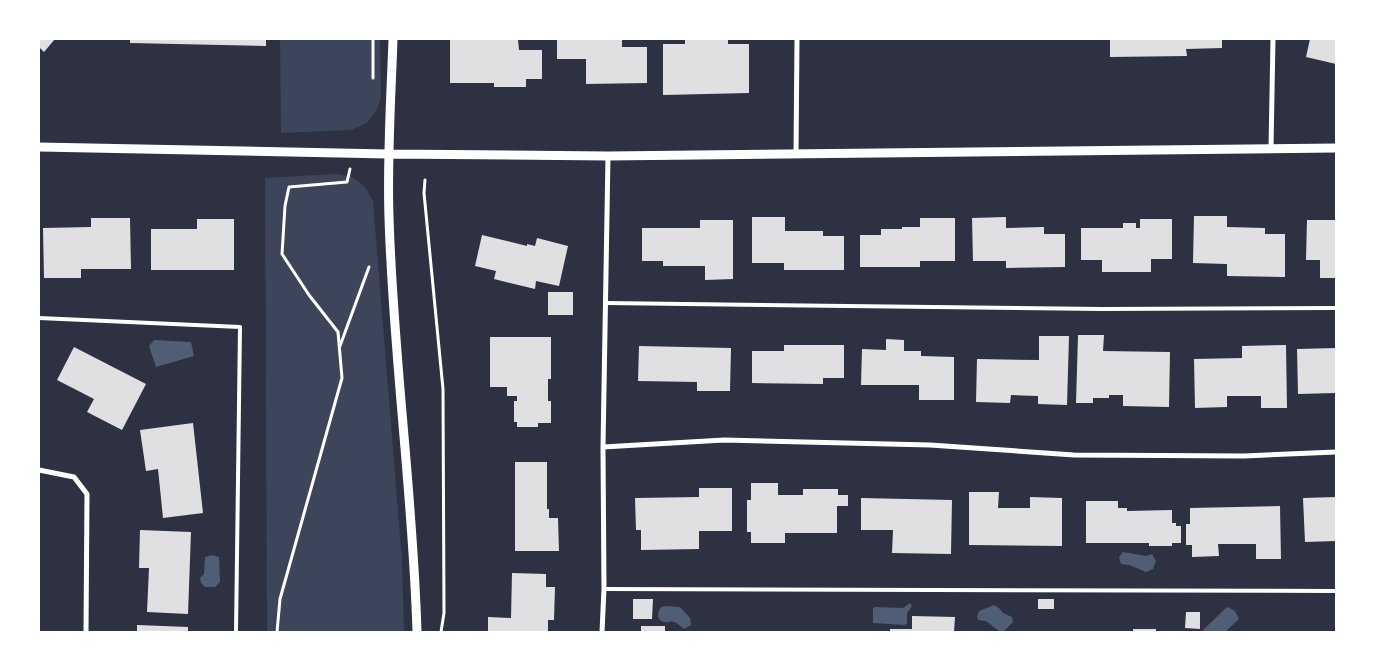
<svg xmlns="http://www.w3.org/2000/svg" width="1375" height="671" font-family="Georgia,serif">
	<style>
		.green { fill: #3c4559 }
		.water { fill: #4f5d75 }
		.building { fill: #e0e0e3 }
		.lines { fill: none; stroke-linecap: round; stroke-linejoin: round }
		.path { stroke: #fff; stroke-width: 3 }
		.service { stroke: #fff; stroke-width: 4 }
		.minor { stroke: #fff; stroke-width: 5 }
		.tertiary { stroke: #fff; stroke-width: 9 }
	</style>
	<rect width="100%" height="100%" fill="#2d3142"/>
	<path class="green" d="M280,39h100l1,58 -4,12 -10,14 -16,7 -70,3z
		M335,174c22,2 28,8 38,27l29,360 2,71h-137l-2,-454z"/>
	<path class="water" d="M154,340l37,2 3,14 -38,11 -7,-21z
		M1123,552l23,4 6,-2 4,7 -3,8 -7,3 -17,-7 -8,-1 -2,-7z
		M212,555l7,2 1,25 -5,5h-10l-4,-4 -1,-5 4,-4 1,-17z
		M910,603l2,3 -5,7v10l-2,2 -32,-2v-15l2,-1 28,1z
		M994,605l5,3 4,5 9,4 1,5 -10,10 -4,-1 -13,-10 -8,-1 -1,-3 2,-6z
		M666,606l14,1 10,11 1,7 -7,4c-3,-2 -6,-6 -10,-7 -5,-2 -3,1 -8,0 -10,0 -9,-10 -5,-15z
		M1227,607l8,4 4,8 -14,13h-20l-2,-2z"/>
	<path class="building" d="M39,39h16l-11,13 -5,-5z
		M130,39h136v7l-136,-3z
		M450,39h68l1,11h23v29h-16v8h-32v-4h-44z
		M557,39h65v8h25v36l-61,1v-25h-29z
		M685,39h43v5h21v49l-86,2v-51h22z
		M1110,39h112v9l-36,1 1,7 -77,1z
		M1310,39h26v25l-30,-7z
		M1194,216h33v11l38,1v6h20v43l-58,-1v-12l-34,-1z
		M752,217h33v14h38v5h21v34h-60v-7h-32z
		M1006,217v11l38,-1v7h21v33l-59,1v-7h-33l-1,-43z
		M91,218h39l1,51h-50v9h-37l-1,-50 48,-1z
		M920,218h35v43h-35v6h-60v-32h21v-6h21v-2h18z
		M197,219h37v51h-83v-41h46z
		M1140,219h32v40h-21v13h-49v-12h-21v-32h42v-5h13v5h4z
		M700,220h33v59l-28,1v-14h-42v-5h-21v-33h58z
		M1307,220h29v58h-16v-18h-14z
		M482,235l45,11v-2l8,2 2,-8 31,8 -9,40 -23,-5 -1,8 -41,-10 2,-8 -21,-5z
		M548,292h25v23h-25z
		M1078,335h26l-1,16 67,1 -1,55 -46,-1v-11h-14v3h-16v5h-17z
		M1039,336h30l-2,69 -29,-1v-8l-27,-1 -1,8 -34,-1 1,-43 62,1z
		M490,337h61v42h-3v22h3v22h-13v4h-21v-5h-3v-21h3v-5h-10v-9h-17z
		M886,339l18,1v11h17v5l33,1v43h-35v-15h-58l1,-36 24,1z
		M784,345h60v33h-21v6l-71,-1v-32h32z
		M1286,345l1,63h-26v-12h-34v11l-32,1 -1,-49 48,-1v-12z
		M639,346l92,2 -1,43h-33v-9l-59,-1z
		M74,347l72,37 -24,46 -35,-18 7,-13 -37,-19z
		M1336,348v45l-38,1 -1,-45z
		M193,423l10,90 -40,5 -5,-49 -12,2 -6,-41z
		M515,462h32v47h2v9h9l1,33h-44z
		M751,483h27v12h25v-6h35v6h10v11h-11v27h-52v10h-34v-11h-4v-32h4z
		M699,488h33v43h-33v18l-58,1v-20h-5l-1,-32 64,-1z
		M969,492h30l-1,16h32v-11l32,1v48l-93,-1z
		M1336,497v44l-31,1 -2,-44z
		M861,498l91,2 -1,54 -59,-1 1,-23h-32z
		M1086,501h32v7h9v3l45,-1v13h4v3h5v17h-9v3h-23v-3h-63z
		M1280,506l1,53h-25v-15h-38l1,12 -27,1v-12h-6v-21h4v-16z
		M140,530l51,2 -3,82 -41,-2 2,-44h-10z
		M512,573l34,1v13h9l-1,33h-6v12h-60v-15l23,1z
		M633,599h20l-1,20h-19z
		M1038,599h16v10h-16z
		M1186,612h14v17l-15,-1z
		M912,616l43,1 -1,15h-64v-3h22z
		M137,625l51,2v5h-51z
		M641,626h24v6h-24z
		M1133,629h23v3h-23z"/>
	<g class="lines">
		<path class="path" d="M373,39v39
			M425,180l-1,13 19,196 1,224 -3,19
			M340,346l29,-79
			M277,632l3,-33 62,-221 -4,-46 -29,-37 -27,-41 3,-48 4,-19 58,-5 3,-13"/>
		<path class="service" d="M606,303l496,6 234,-1
			M39,318l201,9 -4,305
			M604,589l732,2"/>
		<path class="minor" d="M1271,148l2,-109
			M796,153l1,-114
			M603,447l121,-7 206,5 144,10 170,1 92,-4
			M39,470l35,7 13,17 -1,138
			M602,632l2,-43 -1,-142 5,-291"/>
		<path class="tertiary" d="M393,39c-2,59 -6,118 -4,178 4,139 24,276 28,415
			M39,147l349,7 220,2 728,-8"/>
	</g>
	<rect width="1375" height="671" fill="none" stroke="#ffffff" stroke-width="80"/>
</svg>
